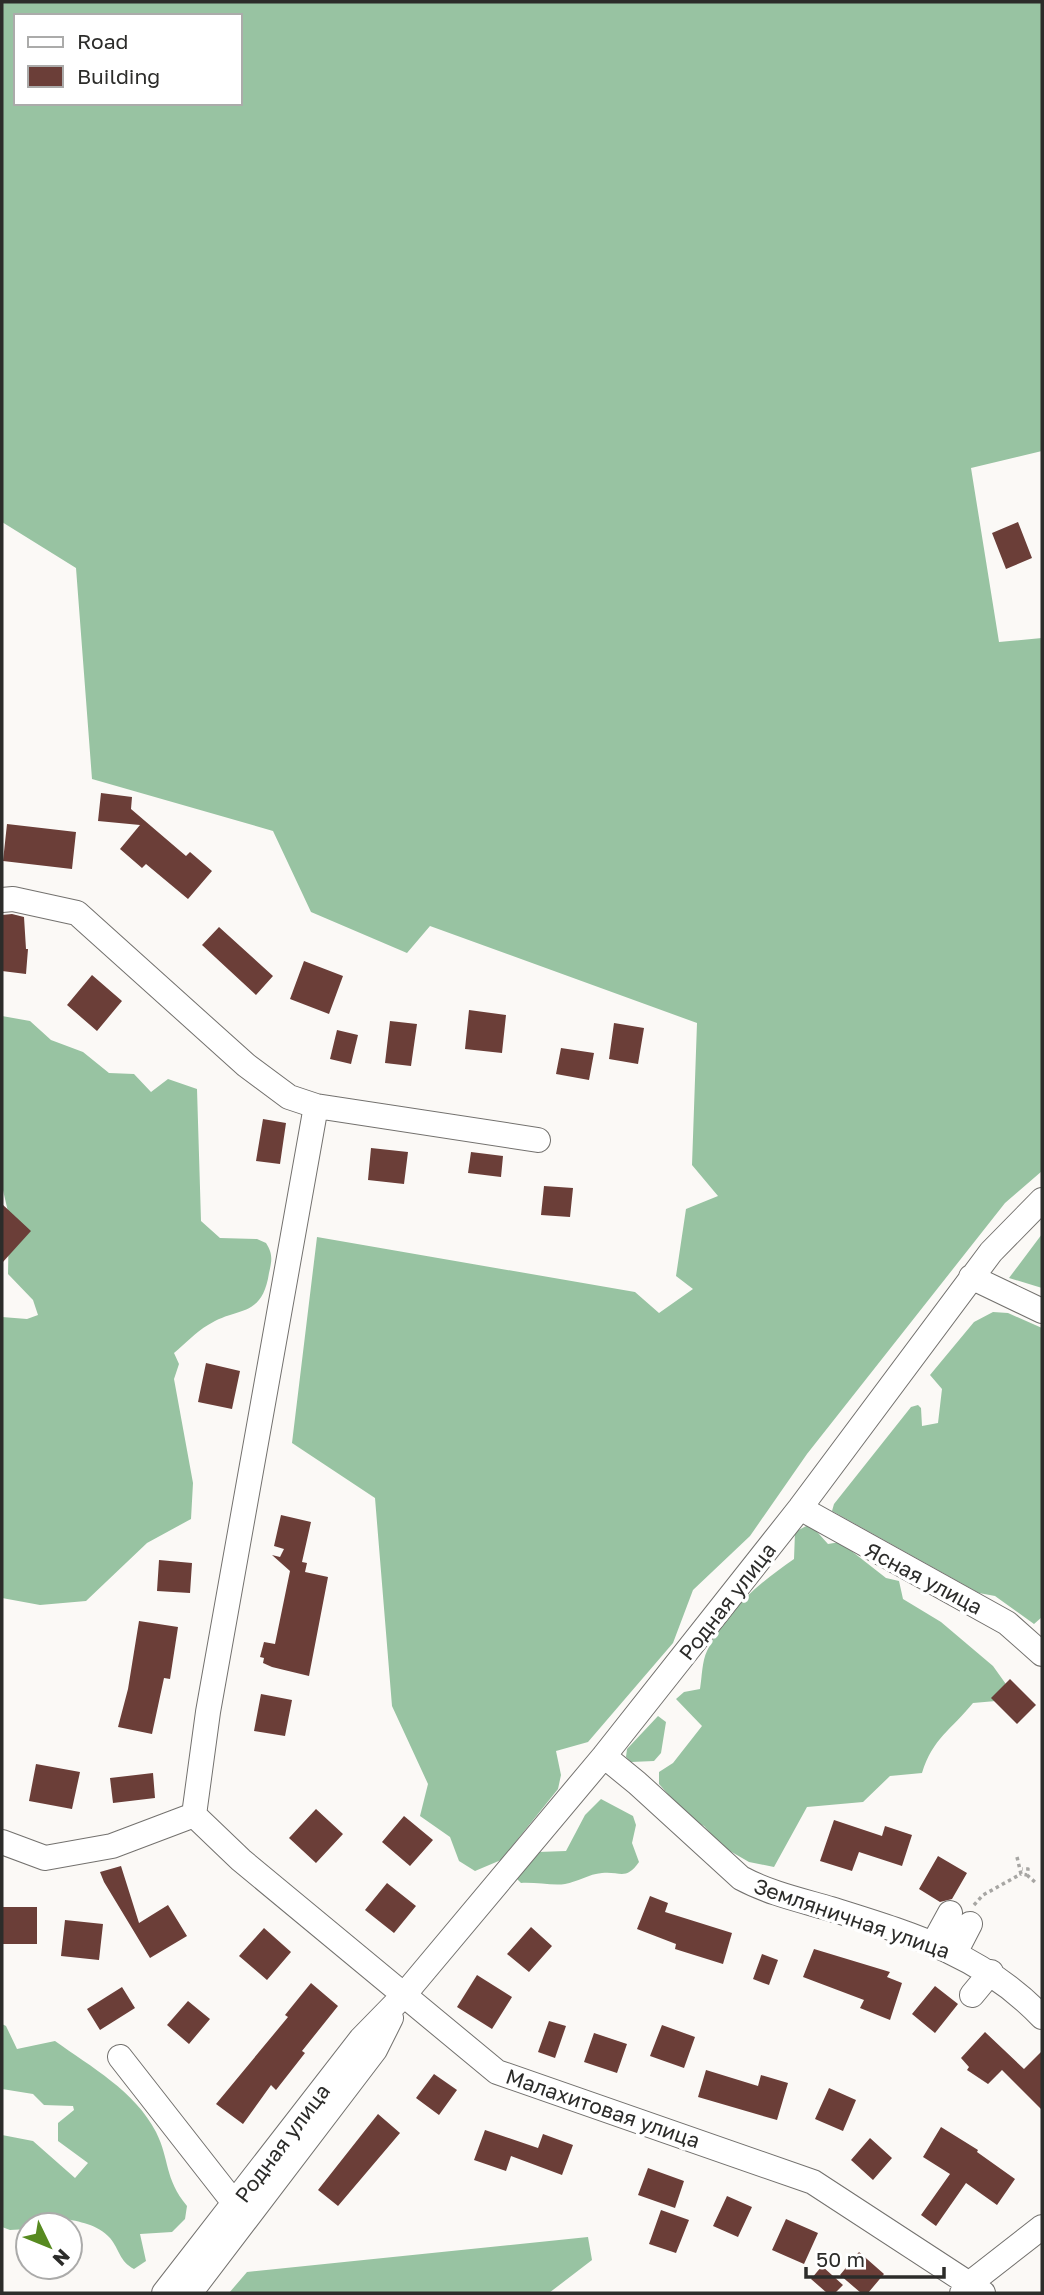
<svg xmlns="http://www.w3.org/2000/svg" width="1044" height="2295" font-family="'Golos Text',sans-serif">
	<style>
		.forest { fill: #98c3a2; fill-rule: evenodd }
		.building { fill: #6b3e38 }
		.lines { fill: none; stroke-linecap: round; stroke-linejoin: round }
		.minor-casing { stroke: #73716e; stroke-width: 26 }
		.path { stroke: #a7a6a3; stroke-width: 3.5; stroke-dasharray: 3.5 3.5; stroke-linecap: butt }
		.minor { stroke: #fff; stroke-width: 24 }
		.labels { text-anchor: middle; dominant-baseline: central; stroke-width: 7; stroke-linejoin: round; paint-order: stroke }
		.street-label { font-size: 21px; fill: #2c2c2a; stroke: #fff }
	</style>
	<rect width="100%" height="100%" fill="#fbf9f6"/>
	<path class="forest" d="M2,2h1040v449l-71,17 28,174 43,-4v533l-37,32 -198,251 -57,82 -57,54 -20,53 -85,99 -32,9 5,24 -3,14 -57,71 -26,11 -16,-10 -9,-24 -30,-21 8,-32 -36,-78 -17,-208 -83,-55 25,-206 318,55 24,21 34,-24 -17,-13 10,-67 32,-13 -26,-31 5,-142 -267,-97 -23,27 -96,-41 -38,-81 -181,-52 -16,-211 -74,-46zM16,16h224v87h-224z
		M2,1016l28,5 21,19 32,12 26,21 25,1 17,18 17,-13 29,10 4,132 19,17 37,1 9,4c7,11 6,17 3,30 -7,46 -32,33 -61,52 -12,7 -23,19 -34,28l5,11 -5,15 19,104 -2,36 -44,24 -61,58 -46,4 -38,-7v-281l25,2 11,-4 -5,-15 -25,-26 1,-58 -7,-30z
		M1042,1234v54l-33,-10z
		M993,1312l15,1 34,15v289l-8,7 -39,-28 -16,-3 -147,-82 2,-7 77,-97 7,-2 3,3 1,18 16,-3 4,-34 -12,-14 44,-53z
		M810,1524l18,20 12,-2 46,36 13,3 4,18 38,23 52,44 15,21 -12,14 -23,2c-22,27 -40,35 -51,70l-32,3 -27,26 -56,5 -33,60 -25,-5 -26,-15 -19,-21 -13,-6 -32,-36v-12l14,-9 29,-37 -26,-27 8,-7 16,-3c2,-12 2,-28 7,-38 19,-40 52,-68 87,-92l1,-27z
		M658,1716l8,6 -5,31 -7,8 -23,1 -5,-5 1,-8z
		M601,1799l32,17 3,9 -4,18 7,19c-13,19 -19,9 -37,11 -13,1 -25,9 -37,11 -11,2 -30,-2 -44,-1l-4,-4 3,-11 18,-16 28,-1 19,-36z
		M2,2024l4,2 11,23 38,-8c36,26 80,50 101,91 14,28 8,46 31,74l-2,13 -13,13 -32,2 6,27 -12,8c-15,-8 -14,-19 -24,-31 -13,-14 -30,-16 -48,-20l-2,7h-32v4l-18,1 -8,-3v-92l31,6 42,37 13,-15 -30,-22v-18l16,-13 -1,-4 -29,-1 -11,-11 -31,-5z
		M588,2237l4,23 -43,33h-320l18,-21z"/>
	<path class="building" d="M1018,522l14,36 -26,11 -14,-36z
		M101,793l31,4 -1,12 55,47 4,-4 22,19 -24,28 -42,-35 -4,4 -22,-19 20,-24 -42,-4z
		M7,824l69,8 -4,37 -69,-8z
		M12,914l12,3 2,32h2l-2,25 -24,-3v-56z
		M219,927l54,49 -17,19 -54,-50z
		M304,961l39,15 -14,38 -39,-15z
		M92,975l30,26 -25,30 -30,-26z
		M469,1010l37,5 -4,38 -37,-4z
		M390,1021l27,3 -6,42 -26,-3z
		M614,1023l30,5 -6,36 -29,-5z
		M337,1030l21,5 -7,29 -21,-5z
		M561,1048l33,5 -5,27 -33,-6z
		M263,1119l23,4 -6,41 -24,-3z
		M371,1148l37,4 -4,32 -36,-4z
		M471,1152l32,4 -2,21 -33,-4z
		M544,1186l29,2 -3,29 -29,-2z
		M2,1204l29,27 -29,32z
		M206,1363l34,8 -8,38 -34,-7z
		M281,1515l30,7 -9,40 5,1 -2,9 23,5 -19,99 -37,-9 -9,-4 1,-5 -4,-1 4,-15 11,2 15,-73 -18,-16 8,2 4,-8 -10,-3z
		M159,1560l33,3 -2,30 -33,-2z
		M139,1621l39,6 -8,52 -6,-1 -12,56 -34,-7 10,-38z
		M1010,1679l26,26 -19,19 -26,-26z
		M261,1694l31,6 -7,36 -31,-5z
		M36,1764l44,8 -8,37 -43,-8z
		M153,1773l2,25 -42,5 -3,-25z
		M316,1809l27,25 -27,29 -27,-25z
		M404,1816l29,24 -23,26 -28,-24z
		M834,1820l48,16 3,-10 27,9 -10,31 -43,-14 -7,19 -32,-10z
		M938,1856l29,17 -15,26 -12,3 -21,-13z
		M121,1866l18,57 29,-18 19,31 -37,22 -46,-76 -4,-10z
		M387,1883l29,23 -22,27 -29,-23z
		M650,1896l18,7 -3,9 67,21 -9,31 -48,-15 1,-5 -39,-15z
		M2,1907h35v37h-35z
		M65,1920l38,4 -4,36 -38,-4z
		M531,1927l21,19 -23,26 -22,-18z
		M264,1928l27,24 -24,28 -28,-24z
		M814,1949l76,23 -3,5 15,6 -12,37 -30,-12 4,-8 -61,-23z
		M762,1954l16,6 -9,25 -16,-6z
		M477,1975l35,22 -20,32 -35,-22z
		M311,1983l27,23 -36,45 3,2 -29,37 -5,-5 -28,39 -27,-20 72,-87 -3,-2z
		M935,1986l23,18 -23,29 -23,-19z
		M122,1987l13,21 -35,22 -13,-21z
		M188,2001l22,18 -21,25 -22,-19z
		M549,2021l17,5 -11,32 -17,-6z
		M662,2025l33,12 -11,31 -34,-12z
		M985,2032l39,37 18,-18v59l-40,-40 -14,14 -21,-14 2,-3 -8,-9z
		M594,2033l33,11 -10,29 -33,-11z
		M706,2070l52,16 3,-11 27,8 -11,37 -79,-23z
		M434,2074l23,16 -18,25 -23,-17z
		M829,2088l27,12 -13,31 -28,-12z
		M378,2114l22,19 -62,73 -20,-16z
		M941,2127l37,23 -1,2 38,27 -18,26 -31,-22 -30,43 -15,-11 29,-41 -27,-17z
		M485,2130l53,18 5,-14 30,11 -11,30 -51,-19 -5,15 -32,-11z
		M870,2138l22,20 -19,22 -22,-20z
		M648,2168l36,13 -9,27 -37,-13z
		M727,2196l25,11 -14,30 -25,-11z
		M661,2210l28,10 -13,33 -27,-9z
		M786,2219l32,14 -14,31 -32,-14z
		M859,2252l25,22 -16,19h-7l-21,-18z
		M822,2266l21,19 -8,8h-8l-16,-14z"/>
	<g class="lines">
		<g class="minor-casing">
			<path id="minor" d="M2,900l11,-1 64,14 169,152 43,32 27,9 222,34
				M971,1277l71,34
				M800,1508l207,115 35,31
				M604,1756l33,27 104,95c28,15 59,22 90,31 80,25 152,46 211,108
				M194,1815l47,45 256,212 316,110 170,111
				M2,1842l43,16 67,-12 82,-31 14,-103 108,-606
				M933,1944l17,-31
				M955,1953l15,-29
				M972,1995l19,-23
				M120,2057l115,147
				M164,2293l197,-254 42,-43 201,-240 196,-248 191,-256 51,-52
				M190,2293l185,-243 16,-32
				M962,2293l7,-9 73,-57"/>
		</g>
		<path class="path" d="M1017,1857l4,17 6,1 1,-6h-6
			M1027,1875l9,8
			M974,1905l9,-10 38,-21"/>
		<use href="#minor" class="minor"/>
	</g>
	<g class="labels">
		<g class="street-label">
			<text transform="translate(924 1578) rotate(28)">Ясная улица</text>
			<text transform="translate(727 1601) rotate(-52)">Родная улица</text>
			<text transform="translate(852 1918) rotate(19)">Земляничная улица</text>
			<text transform="translate(603 2108) rotate(19)">Малахитовая улица</text>
			<text transform="translate(282 2143) rotate(-53)">Родная улица</text>
		</g>
	</g>
	<rect width="1044" height="2295" fill="none" stroke="#2c2c2a" stroke-width="7"/>
	<rect x="14" y="14" width="228" height="91" fill="#ffffff" stroke="#ababaa" stroke-width="2"/>
	<rect x="28" y="37" width="35" height="10" fill="#ffffff" stroke="#ababaa" stroke-width="2"/>
	<text x="77" y="49" font-size="21" fill="#2c2c2a">Road</text>
	<rect x="28" y="66" width="35" height="21" fill="#6b3e38" stroke="#ababaa" stroke-width="2"/>
	<text x="77" y="84" font-size="21" fill="#2c2c2a">Building</text>
	<g transform="translate(49 2246) rotate(133)"><circle r="33" fill="#ffffff" stroke="#ababaa" stroke-width="2"/>
	<path d="M0-5L12 26L0 18L-12 26Z" fill="#578a20"/>
	<text y="-10" font-size="19" font-weight="bold" text-anchor="middle" fill="#2c2c2a">N</text>
	</g>
	<path d="M806 2267v10h138v-10" fill="none" stroke="#2c2c2a" stroke-width="3.5"/>
	<text x="816" y="2267" font-size="21" fill="#2c2c2a" stroke="#ffffff" stroke-width="5" paint-order="stroke">50 m</text>
</svg>
